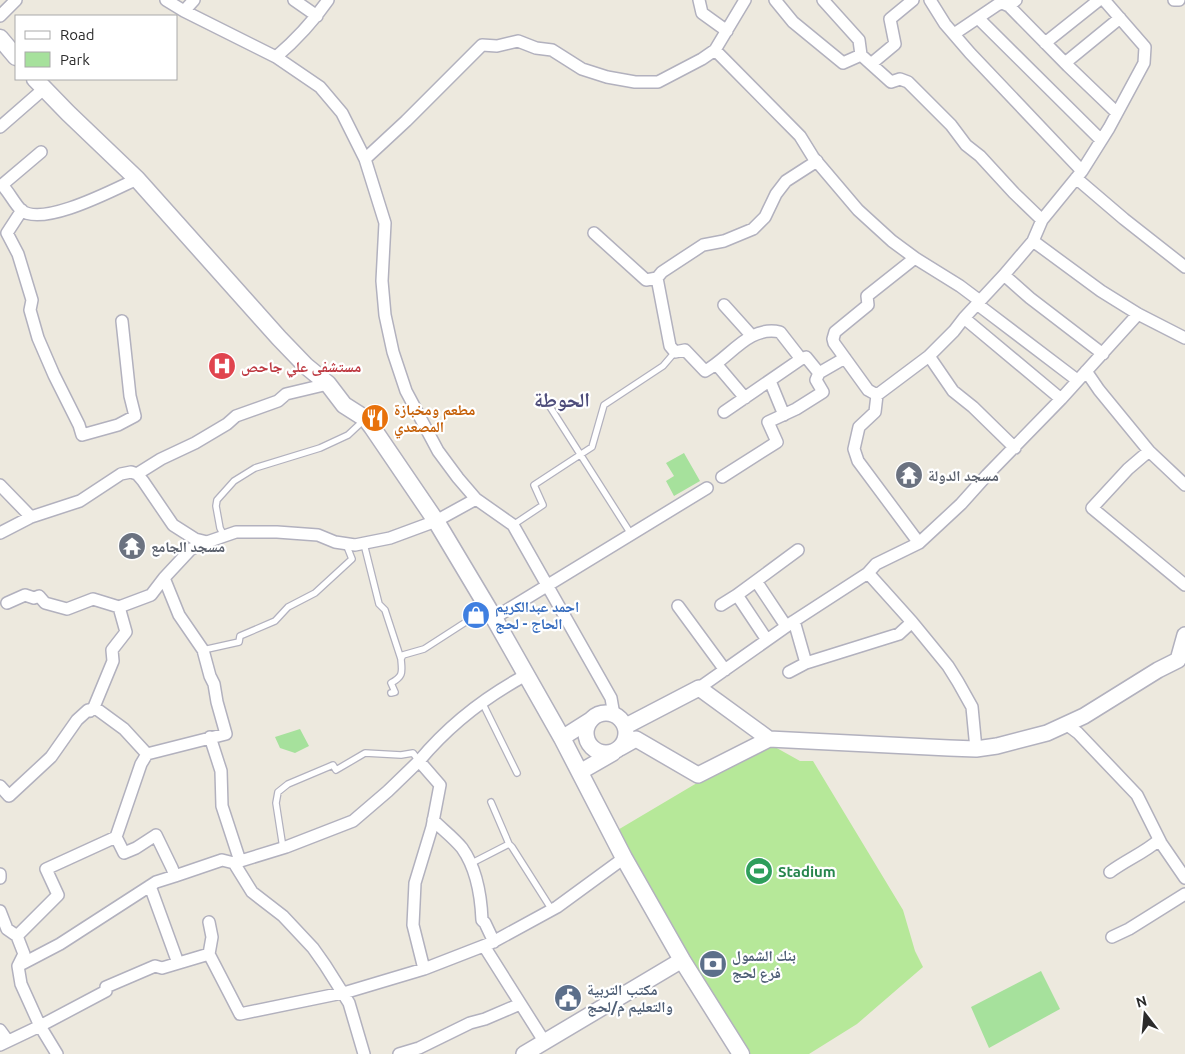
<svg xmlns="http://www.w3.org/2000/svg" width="1185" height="1054" font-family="Ubuntu,'Noto Naskh Arabic',sans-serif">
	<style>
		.green { fill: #a6e19c }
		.pitch { fill: #b6e899 }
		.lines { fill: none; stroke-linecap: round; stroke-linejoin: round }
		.service-casing { stroke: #b2b1be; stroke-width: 8 }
		.minor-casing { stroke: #b2b1be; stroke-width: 14 }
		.tertiary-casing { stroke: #b2b1be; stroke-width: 18 }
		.secondary-casing { stroke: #b2b1be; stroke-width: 19 }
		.service { stroke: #fff; stroke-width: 5.5 }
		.minor { stroke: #fff; stroke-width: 11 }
		.tertiary { stroke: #fff; stroke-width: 15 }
		.secondary { stroke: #fff; stroke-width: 16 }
		.labels { text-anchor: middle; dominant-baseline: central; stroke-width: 4.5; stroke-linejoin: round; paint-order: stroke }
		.health-label { font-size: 15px; font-weight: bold; fill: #be3a42; stroke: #fff; text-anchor: start }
		.food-label { font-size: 15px; font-weight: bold; fill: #c56008; stroke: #fff; text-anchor: start }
		.worship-label { font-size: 15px; font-weight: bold; fill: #5b616d; stroke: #fff; text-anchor: start }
		.shop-label { font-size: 15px; font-weight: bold; fill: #366cbe; stroke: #fff; text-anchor: start }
		.leisure-label { font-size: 15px; font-weight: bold; fill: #27864d; stroke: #fff; text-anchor: start }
		.service-label { font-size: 15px; font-weight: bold; fill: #4e5e75; stroke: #fff; text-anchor: start }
		.district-label { font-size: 20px; font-weight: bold; fill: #4e4d7b; stroke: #fff }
	</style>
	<rect width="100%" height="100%" fill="#ede9de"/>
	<path class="green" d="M684,453l16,28 -26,15 -8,-15 8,-5 -8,-13z
		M300,729l9,17 -14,7 -15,-5 -5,-11z
		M1041,971l19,38 -71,39 -18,-41z"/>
	<path class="pitch" d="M766,742l34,19h13l90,149 12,41 8,16 -66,57 -48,30h-63l-130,-223z"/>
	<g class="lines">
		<g class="service-casing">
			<path id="service" d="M545,399l86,135
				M513,525l30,-20 -9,-20 58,-38 12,-42 59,-39 12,-14
				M224,536l-4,-8 -4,-22 1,-6 17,-19 21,-13 65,-20 28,-13 16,-15
				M364,544l15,60 6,6 16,49
				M203,650l36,-8 1,-6 35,-15 13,-14 27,-14 37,-34 -6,-15
				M391,693l4,-1 -4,-9c13,-7 11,-11 10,-24l2,-4 21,-6 62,-40
				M482,702l35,71
				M491,802l18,42 3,3 40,63
				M283,848l-7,-45 2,-11 10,-8 45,-19 3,5 29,-17 36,2 12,-2 6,8
				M470,864l39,-20"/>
		</g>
		<g class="minor-casing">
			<path id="minor" d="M166,0l18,11 92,46 44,30 22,26 23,46 20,64 -3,58 3,34 8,37 13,39 32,60 20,27 18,21 37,26 98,173 3,17
				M294,0l23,16
				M699,0l3,13 25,18
				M775,0l18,22 50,41 18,-8
				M823,0l36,40 2,15 30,27 9,-3 8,3 43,43 15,20 14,11 34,37 28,27
				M930,0l15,24 25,29 112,118
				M1174,0h5
				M1009,6l59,60 49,47
				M184,11l10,-11
				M0,16l16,-16
				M978,18l123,122
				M954,34l43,-29 5,-2 7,3 7,-6
				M1045,43l54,-43
				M715,50l85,86 13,21 45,53 34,31 23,17 45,28 20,15
				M276,57c21,-18 36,-34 52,-57
				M1065,63l55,-45
				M871,64l24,-20 -5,-25 23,-19
				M0,127l39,-34 3,-7
				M41,152l-39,33c7,7 12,18 19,25 21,18 94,-21 116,-31
				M365,159l41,-38 76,-76 15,1 21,-5 18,7 16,2 30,19 25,8 28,5h23l44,-23 13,-9 30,-50
				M817,161l-31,20 -10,13 -11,23 -12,12 -29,12 -21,4 -41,27 -5,6 13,68 5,6 10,-2 20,21c25,-13 43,-46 75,-39l21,27 5,-2 13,16 26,-15
				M1076,178l48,41 61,48
				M22,210l-15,23 11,21 14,46 -2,10 8,28 16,37 25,50 3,10 36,-10 17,-9 -5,-20 -8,-75
				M594,233l52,47 11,-2
				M1033,241l68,50 37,23 47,24
				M1004,275l26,23 73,56
				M977,304l100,76
				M724,305l27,30
				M964,318l97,81
				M929,356l24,35 20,16 42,41
				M717,365l28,33
				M1086,371l13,19 50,61 36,34
				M770,381l14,34
				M877,395l-9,-5 -34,-47 -1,-4 2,-7 33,-27 -1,-9 48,-38
				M724,412l77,-53
				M1149,451l-21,18 -36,39 93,77
				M137,474l24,-15 34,-16 32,-19 9,-8 42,-15 8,-7 42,-10
				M722,477l55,-35 -9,-20 28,-13 27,-17 -7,-12 3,-7
				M0,485l31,32
				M0,533l31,-16 49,-16 41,-27 10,-2 6,2 6,7 30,44 22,14 12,3 29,-10h41l41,3 17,7 20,3 35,-7 46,-17 40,-22
				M919,543l-61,-82 -4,-12 5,-22 16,-15 2,-17 52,-39 25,-25 10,-13 40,-43 29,-34 9,-21 40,-49 27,-43 35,-65 1,-16 -41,-47
				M868,573l44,49 36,44 10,16 14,25 4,42
				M756,581l30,45
				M7,603l18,-8 9,3 5,-2 6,7 22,6 26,-10 26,8
				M721,605l16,-10
				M678,606l47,64
				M494,618l213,-130
				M767,640l-30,-45 61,-45
				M806,663l93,-29 13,-12
				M789,672l17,-9 -12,-42
				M699,688l95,-67 74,-48 8,-9 43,-21 42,-39 26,-29 74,-76 77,-85
				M94,707l19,-46 -1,-11 14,-18 -7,-25 32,-12 13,-17
				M1066,724l12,9 59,62 24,48 24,35
				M210,737l11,34 1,35 18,55
				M0,786l9,10 42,-39 26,-37 11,-10 2,1 4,-4 30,22 23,25
				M433,820c9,9 21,18 29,28 15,21 19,48 20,72l3,3 9,19
				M234,863l52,-16 67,-26 35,-30 31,-30
				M1110,872c16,-12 34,-19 49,-32
				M0,874v4
				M175,876l47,-16 12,3 18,29 31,24 30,32 12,17 24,38 15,51
				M150,886l28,77
				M0,911l7,18 10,7 7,18 -6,12 3,18 19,42 66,-35v-4l49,-21 7,2 47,-14 31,60 107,-22 77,-23 67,-26 66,-36 67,-49
				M17,936l41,-41 -12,-26 70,-32
				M1112,937l17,-8 56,-35
				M484,946l60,95
				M209,954l3,-17 -3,-15
				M18,966l42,-22 96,-62 19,-6 -3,-8 -16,-33 -20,13 -12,5 -8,-16 25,-73 6,-10 79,-20 -9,-32 -3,-18 -4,-8 -7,-26 -24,-35 -15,-37 27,-29 16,-7
				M424,969l-11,-44 2,-42 17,-56 8,-42 -21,-24c30,-36 66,-64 107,-86
				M0,1030l8,11
				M0,1045l40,-19 17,28
				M399,1054l20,-6 51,-25 15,-4 35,-15"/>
		</g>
		<g class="tertiary-casing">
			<path id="tertiary" d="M586 733a20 20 0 1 1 40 0a20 20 0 1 1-40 0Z
				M562,738l30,-19
				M769,739l180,9 27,1 21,-3 50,-13 37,-17 74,-46 20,-10 7,-25
				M620,748l16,-9 62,36 71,-36 -70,-51 -73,38
				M580,772l33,-19
				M524,1054l158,-94"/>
		</g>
		<g class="secondary-casing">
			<path id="secondary" d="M0,38l16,19
				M35,79l33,34 69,66 142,159 27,28 22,18 16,21 22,14 6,8 64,94 58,97 68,120 62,120 58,102 59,94"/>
		</g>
		<use href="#service" class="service"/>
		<use href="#minor" class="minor"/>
		<use href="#tertiary" class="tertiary"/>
		<use href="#secondary" class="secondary"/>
	</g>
	<defs>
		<g id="hospital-disc" transform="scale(1.4375)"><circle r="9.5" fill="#e0444e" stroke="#fff"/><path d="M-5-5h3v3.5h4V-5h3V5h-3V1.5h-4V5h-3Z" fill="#fff"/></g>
		<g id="restaurant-disc" transform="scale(1.4375)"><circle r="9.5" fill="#e8710a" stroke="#fff"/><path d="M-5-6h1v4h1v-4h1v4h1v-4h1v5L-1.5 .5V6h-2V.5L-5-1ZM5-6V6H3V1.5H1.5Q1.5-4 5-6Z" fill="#fff"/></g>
		<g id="temple-disc" transform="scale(1.4375)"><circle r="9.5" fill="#6b7280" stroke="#fff"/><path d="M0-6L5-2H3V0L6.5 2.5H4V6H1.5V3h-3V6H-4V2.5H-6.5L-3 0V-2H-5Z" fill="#fff"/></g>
		<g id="shop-disc" transform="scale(1.4375)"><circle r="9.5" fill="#3f7fe0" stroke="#fff"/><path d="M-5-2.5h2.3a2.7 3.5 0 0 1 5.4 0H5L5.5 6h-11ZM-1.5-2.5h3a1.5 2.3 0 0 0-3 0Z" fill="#fff"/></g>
		<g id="stadium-disc" transform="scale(1.4375)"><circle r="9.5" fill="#2e9e5b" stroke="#fff"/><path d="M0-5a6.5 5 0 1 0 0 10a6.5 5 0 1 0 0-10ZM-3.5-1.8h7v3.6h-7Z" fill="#fff"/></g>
		<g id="bank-disc" transform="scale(1.4375)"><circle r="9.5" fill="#5c6f8a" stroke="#fff"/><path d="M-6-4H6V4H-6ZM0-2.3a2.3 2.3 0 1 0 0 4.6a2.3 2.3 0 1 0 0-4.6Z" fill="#fff"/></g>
		<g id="civic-disc" transform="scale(1.4375)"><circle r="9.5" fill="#5c6f8a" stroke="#fff"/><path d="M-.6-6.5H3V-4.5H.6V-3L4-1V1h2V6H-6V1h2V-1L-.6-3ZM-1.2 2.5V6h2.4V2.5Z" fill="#fff"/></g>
	</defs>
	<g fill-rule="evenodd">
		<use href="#hospital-disc" x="222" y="366"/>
		<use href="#restaurant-disc" x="375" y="418"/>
		<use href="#temple-disc" x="909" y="475"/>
		<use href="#temple-disc" x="132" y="546"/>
		<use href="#shop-disc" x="476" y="615"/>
		<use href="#stadium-disc" x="759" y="871"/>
		<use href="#bank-disc" x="713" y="964"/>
		<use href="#civic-disc" x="568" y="998"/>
	</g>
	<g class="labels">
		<g class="health-label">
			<text x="241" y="366">مستشفى علي جاحص</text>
		</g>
		<g class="food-label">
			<text x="394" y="409">مطعم ومخبازة<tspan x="394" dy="17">المصعدي</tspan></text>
		</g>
		<g class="worship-label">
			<text x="928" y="475">مسجد الدولة</text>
			<text x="151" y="546">مسجد الجامع</text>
		</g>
		<g class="shop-label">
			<text x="495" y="606">احمد عبدالكريم<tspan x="495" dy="17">الحاج - لحج</tspan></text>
		</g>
		<g class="leisure-label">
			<text x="778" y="871">Stadium</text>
		</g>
		<g class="service-label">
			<text x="732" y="955">بنك الشمول<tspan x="732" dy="17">فرع لحج</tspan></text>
			<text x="587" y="989">مكتب التربية<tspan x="587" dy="17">والتعليم م/لحج</tspan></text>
		</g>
		<g class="district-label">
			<text x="562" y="399">الحوطة</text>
		</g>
	</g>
	<rect x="15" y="15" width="162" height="65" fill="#ffffff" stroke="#aaaaaa"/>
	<rect x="25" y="31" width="25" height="8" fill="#ffffff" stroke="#aaaaaa"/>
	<text x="60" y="40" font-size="15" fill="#2b2b2b">Road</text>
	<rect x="25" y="52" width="25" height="15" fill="#a6e19c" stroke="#aaaaaa"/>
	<text x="60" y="65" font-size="15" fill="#2b2b2b">Park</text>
	<g transform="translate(1145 1014) rotate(344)" stroke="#ffffff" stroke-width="4" paint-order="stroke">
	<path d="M0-4L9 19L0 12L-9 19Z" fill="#2b2b2b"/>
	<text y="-8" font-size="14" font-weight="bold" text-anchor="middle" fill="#2b2b2b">N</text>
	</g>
</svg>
